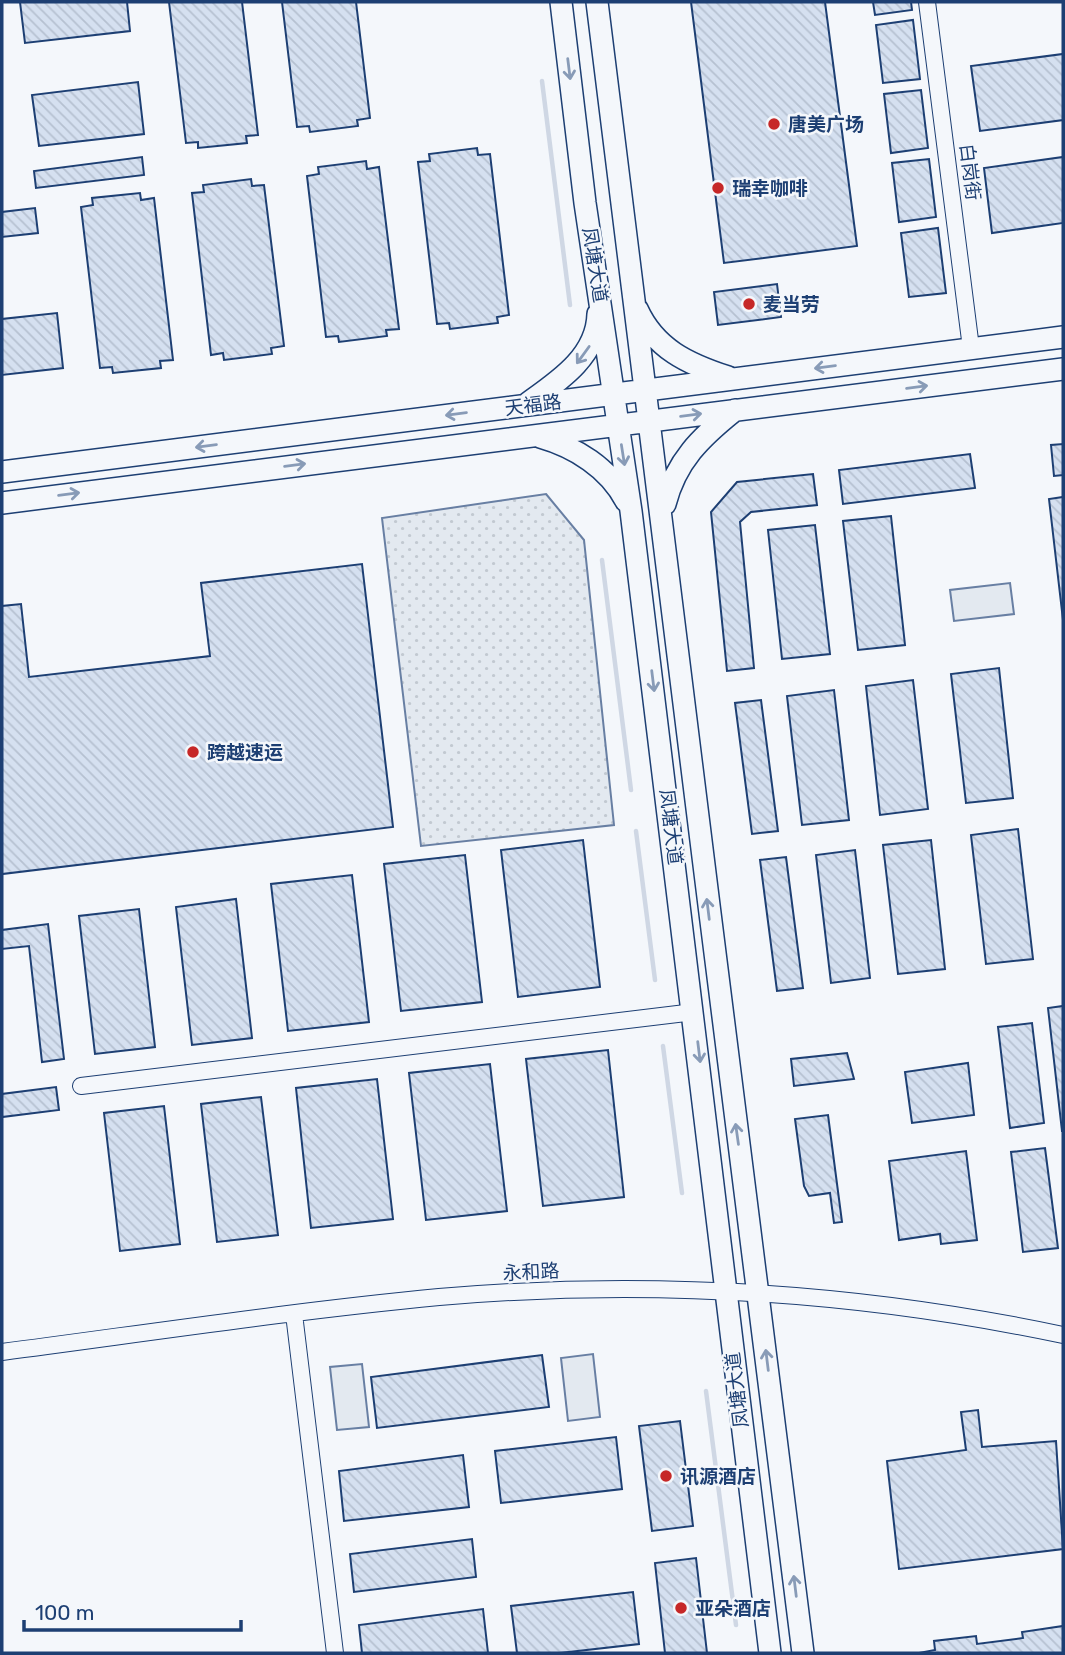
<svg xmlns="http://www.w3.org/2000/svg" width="1065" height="1655" font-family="Rubik,'Noto Sans SC',sans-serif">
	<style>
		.green { fill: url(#green-dots); stroke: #687fa3; stroke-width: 2 }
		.pitch { fill: #e3e9f0; stroke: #687fa3; stroke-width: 2 }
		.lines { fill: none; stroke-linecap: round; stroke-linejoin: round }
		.stream { stroke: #cfd7e4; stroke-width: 4.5 }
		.building { fill: url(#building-back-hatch); stroke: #1d3f73; stroke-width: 2 }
		.minor-casing { stroke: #1d3f73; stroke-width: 18 }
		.major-casing { stroke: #1d3f73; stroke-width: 24 }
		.minor { stroke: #f4f7fb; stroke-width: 16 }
		.major { stroke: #f4f7fb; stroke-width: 21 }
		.oneway { stroke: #889bb7 }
		.poi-dot { fill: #c62828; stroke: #f4f7fb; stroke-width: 2.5 }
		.labels { text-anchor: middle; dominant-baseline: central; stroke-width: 5; stroke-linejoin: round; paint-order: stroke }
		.poi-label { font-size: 19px; font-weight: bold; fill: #1d3f73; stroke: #f4f7fb; text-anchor: start }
		.street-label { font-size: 19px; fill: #1d3f73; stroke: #f4f7fb }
	</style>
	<defs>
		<pattern id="green-dots" width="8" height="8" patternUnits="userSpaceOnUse" patternTransform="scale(1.75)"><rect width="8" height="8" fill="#e3e9f0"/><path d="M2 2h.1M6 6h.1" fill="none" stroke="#c2c9d1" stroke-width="1.8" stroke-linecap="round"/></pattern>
		<pattern id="building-back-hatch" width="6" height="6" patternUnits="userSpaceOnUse" patternTransform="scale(1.75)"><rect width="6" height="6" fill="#d5e0f0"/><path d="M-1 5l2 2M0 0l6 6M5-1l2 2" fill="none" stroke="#b6c1d1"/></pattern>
	</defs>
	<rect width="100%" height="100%" fill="#f4f7fb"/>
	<path class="green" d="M546,494l38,46 30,285 -193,21 -39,-328z"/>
	<path class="pitch" d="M1010,583l4,31 -60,7 -4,-31z
		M593,1354l7,63 -32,4 -7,-63z
		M362,1364l7,63 -32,3 -7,-63z"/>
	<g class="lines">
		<path class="stream" d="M542,81l28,224
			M602,560l29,230
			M636,831l19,149
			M663,1046l19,147
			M706,1391l30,234"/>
	</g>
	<path class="building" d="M20,2h107l3,29 -105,12z
		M169,2h73l16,133 -12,1 1,7 -49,5v-6l-12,1z
		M282,2h74l14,116 -13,2 1,6 -48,6 -1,-6 -12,1z
		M691,2h134l32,244 -133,17z
		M873,2h38l1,8 -37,5z
		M913,20l7,59 -37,4 -7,-58z
		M1063,54v66l-83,11 -9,-65z
		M138,82l6,52 -105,12 -7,-51z
		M921,90l7,58 -37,5 -7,-59z
		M477,148l1,7 12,-1 19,161 -12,2 1,6 -48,6 -1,-6 -12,1 -19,-162 12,-1 -1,-7z
		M142,157l2,18 -108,13 -2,-17z
		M1063,157v66l-71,10 -8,-65z
		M929,159l7,58 -37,5 -7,-59z
		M366,161l1,8 12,-2 20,162 -13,1 1,6 -48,6 -1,-6 -12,1 -19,-161 12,-2 -1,-7z
		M251,179l1,7 12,-1 20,161 -13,2 1,6 -48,6 -1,-7 -12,2 -19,-162 12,-1 -1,-7z
		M140,193l1,7 13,-2 19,162 -13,1 1,7 -48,5 -1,-6 -12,1 -19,-161 12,-2 -1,-7z
		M35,208l3,25 -36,4v-25z
		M938,228l8,65 -37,4 -8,-64z
		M777,284l4,33 -63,8 -4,-33z
		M57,313l6,55 -61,7v-56z
		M1063,444v31l-9,1 -3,-31z
		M970,454l5,34 -132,16 -4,-34z
		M813,474l4,31 -66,7 -11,10 14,146 -27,3 -16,-159 26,-30z
		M1063,497v123l-14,-121z
		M891,516l14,129 -47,5 -15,-129z
		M815,525l15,129 -48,5 -14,-129z
		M362,564l31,263 -391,47v-268l19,-2 8,73 181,-21 -9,-73z
		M999,668l14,130 -47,5 -15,-129z
		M913,680l15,129 -48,6 -14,-129z
		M834,690l15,130 -47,5 -15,-129z
		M761,700l17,131 -26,3 -17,-131z
		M1018,829l15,130 -47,5 -15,-129z
		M583,840l17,147 -82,10 -17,-147z
		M931,840l14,129 -47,5 -15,-129z
		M855,850l15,128 -39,5 -15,-128z
		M465,855l17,147 -81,9 -17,-147z
		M786,857l17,131 -26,3 -17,-131z
		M352,875l17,147 -81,9 -17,-147z
		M236,899l16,139 -60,7 -16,-138z
		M139,909l16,138 -60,7 -16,-138z
		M48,924l16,135 -22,3 -13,-116 -27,3v-19z
		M1063,1006v125h-1l-14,-123z
		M1032,1023l12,100 -34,5 -12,-101z
		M608,1050l16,147 -81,9 -17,-147z
		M847,1053l7,26 -60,7 -3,-27z
		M968,1063l6,52 -62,8 -7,-51z
		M490,1064l17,147 -81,9 -17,-147z
		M377,1079l16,140 -82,9 -15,-140z
		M56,1087l3,23 -57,7v-23z
		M261,1097l17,138 -61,7 -16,-138z
		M164,1106l16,138 -60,7 -16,-138z
		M828,1115l14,107 -8,1 -4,-30 -21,3 -5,-10 -9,-67z
		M1045,1148l13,100 -35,4 -12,-100z
		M966,1151l11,89 -36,4 -1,-10 -41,6 -10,-79z
		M542,1355l7,52 -172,21 -6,-51z
		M978,1410l4,37 74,-6 7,108 -164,20 -12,-108 79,-11 -5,-38z
		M680,1421l13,105 -41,5 -13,-105z
		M616,1437l6,52 -121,14 -6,-52z
		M463,1455l6,52 -125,14 -5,-50z
		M472,1539l4,38 -122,15 -4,-38z
		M696,1558l11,95h-42l-10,-90z
		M633,1592l6,52 -79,9h-43l-6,-47z
		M483,1609l5,44h-126l-3,-28z
		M1063,1626v27h-144l16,-3 -1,-9 42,-5 1,8 46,-6 -1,-6z"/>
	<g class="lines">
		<g class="minor-casing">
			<path id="minor" d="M927,2l44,346
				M81,1086l613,-74
				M294,1314l41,339
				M2,1352c145,-19 291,-41 437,-55 208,-18 420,-5 624,38"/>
		</g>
		<g class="major-casing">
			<path id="major" d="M561,2l24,201 46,308 139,1142
				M597,2c67,550 137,1101 206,1651
				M637,309c18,40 51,55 91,68
				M528,403c31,-22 69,-47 70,-89
				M540,437c35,10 69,31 86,64
				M2,472l1061,-135
				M2,503l1061,-134
				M665,504c11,-43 36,-67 70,-94"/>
		</g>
		<use href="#minor" class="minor"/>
		<use href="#major" class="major"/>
	</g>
	<defs><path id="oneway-shaft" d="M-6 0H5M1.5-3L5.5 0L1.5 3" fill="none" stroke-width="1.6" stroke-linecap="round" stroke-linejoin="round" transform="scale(1.75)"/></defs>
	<g class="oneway">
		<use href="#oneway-shaft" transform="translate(569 69) rotate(83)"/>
		<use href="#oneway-shaft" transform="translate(583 355) rotate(126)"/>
		<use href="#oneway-shaft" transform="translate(825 367) rotate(173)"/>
		<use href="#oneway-shaft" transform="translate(917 387) rotate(-7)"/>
		<use href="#oneway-shaft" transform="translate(456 414) rotate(173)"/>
		<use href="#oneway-shaft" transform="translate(691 415) rotate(-7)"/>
		<use href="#oneway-shaft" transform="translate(206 446) rotate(173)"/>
		<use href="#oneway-shaft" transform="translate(623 455) rotate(81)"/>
		<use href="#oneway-shaft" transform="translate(295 465) rotate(-7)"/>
		<use href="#oneway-shaft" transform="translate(69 494) rotate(-7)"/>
		<use href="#oneway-shaft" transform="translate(653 681) rotate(83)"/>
		<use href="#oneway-shaft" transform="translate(708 909) rotate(-97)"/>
		<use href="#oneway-shaft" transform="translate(699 1052) rotate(83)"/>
		<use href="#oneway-shaft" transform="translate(737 1134) rotate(-98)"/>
		<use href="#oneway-shaft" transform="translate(767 1360) rotate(-97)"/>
		<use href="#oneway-shaft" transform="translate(795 1586) rotate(-97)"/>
	</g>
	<g class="poi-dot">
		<circle cx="774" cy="124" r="7"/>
		<circle cx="718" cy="188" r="7"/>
		<circle cx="749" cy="304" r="7"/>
		<circle cx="193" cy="752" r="7"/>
		<circle cx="666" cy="1476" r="7"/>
		<circle cx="681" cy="1608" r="7"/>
	</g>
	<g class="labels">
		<g class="poi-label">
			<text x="788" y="124">唐美广场</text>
			<text x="732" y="188">瑞幸咖啡</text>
			<text x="763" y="304">麦当劳</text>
			<text x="207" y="752">跨越速运</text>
			<text x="680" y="1476">讯源酒店</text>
			<text x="695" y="1608">亚朵酒店</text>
		</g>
		<g class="street-label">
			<text transform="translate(970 172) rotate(83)">白岗街</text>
			<text transform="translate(595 265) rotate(81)">凤塘大道</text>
			<text transform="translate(533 405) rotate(-7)">天福路</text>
			<text transform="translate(671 827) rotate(83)">凤塘大道</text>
			<text transform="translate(531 1272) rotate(-3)">永和路</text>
			<text transform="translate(737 1390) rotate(-97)">凤塘大道</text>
		</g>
	</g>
	<rect width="1065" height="1655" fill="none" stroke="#1d3f73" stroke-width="7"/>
	<path d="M24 1620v10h217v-10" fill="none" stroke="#1d3f73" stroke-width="3.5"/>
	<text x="35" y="1620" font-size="21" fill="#1d3f73" stroke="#f4f7fb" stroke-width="5" paint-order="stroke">100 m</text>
</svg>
